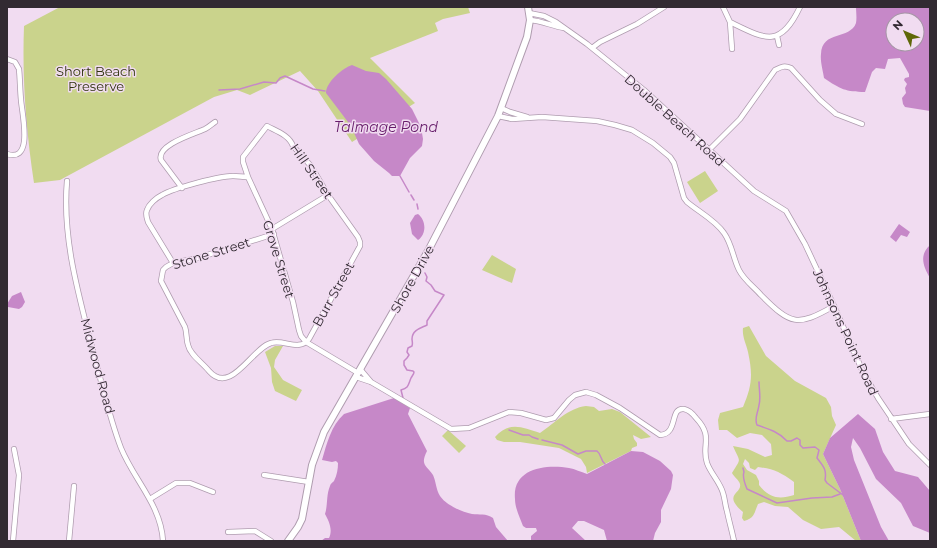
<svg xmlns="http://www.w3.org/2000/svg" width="937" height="548" font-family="Montserrat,sans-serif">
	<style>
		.green { fill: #cad38c; fill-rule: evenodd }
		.water { fill: #c688c8; fill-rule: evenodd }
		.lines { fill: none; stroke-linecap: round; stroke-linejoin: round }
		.stream { stroke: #c688c8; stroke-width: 1.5 }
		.minor-casing { stroke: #af9caf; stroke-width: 6 }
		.major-casing { stroke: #af9caf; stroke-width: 8 }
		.minor { stroke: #fff; stroke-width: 4.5 }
		.major { stroke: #fff; stroke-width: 6 }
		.labels { text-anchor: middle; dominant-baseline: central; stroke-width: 3; stroke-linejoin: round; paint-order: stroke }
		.park-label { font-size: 13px; fill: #30340e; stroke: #f1dcf1 }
		.street-label { font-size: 13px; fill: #322a32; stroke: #f1dcf1 }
		.water-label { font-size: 14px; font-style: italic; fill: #661c6a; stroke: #f1dcf1 }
	</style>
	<rect width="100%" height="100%" fill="#f1dcf1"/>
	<path class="green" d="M60,7h408l2,6 -27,6 -8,4 3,8 -68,27 45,45 -63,39 -34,-51 -18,-20 -50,24 -13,-5 -23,7 -154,83 -26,3c-8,-53 -12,-105 -10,-157z
		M705,171l13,20 -18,12 -13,-21z
		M492,255l24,14 -4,14 -30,-13z
		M749,326l17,30 29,25 31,17 5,9 1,9 4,9 -13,29 17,35 21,52h-5l-17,-14 -18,2 -18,-9 -15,-13 -13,-1 -11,-4 -6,2c-4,9 -3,14 -14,17l-2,-3 1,-6c-21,-18 -1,-18 -3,-28 -1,-4 -6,-7 -8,-11 10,-16 8,-10 1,-27l15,3 17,8 7,-2 -1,-11 -9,-9 -12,-2 -13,5 -10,-8h-8l-1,-10 2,-7 23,-6c9,-21 10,-32 5,-55 -2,-9 -6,-15 -5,-24zM745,459l4,4 1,5 5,2 3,-3c16,2 22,5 36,15v13c-15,5 -25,3 -35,-10v-4l-3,-6 -9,-5 -4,-6z
		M275,346h8l-8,14 -1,7 9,13 19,10 -6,11 -21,-10 -3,-9 -1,-14 -6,-16z
		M586,406l8,1 5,4 13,-2 8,3 31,25 -10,2 -8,-4 1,4 3,4v3l-5,2 -1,3 -44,22 -1,-6 -5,-8 -22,-11 -39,-6h-16l-7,-2 -2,-3c14,-16 27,-10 45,-4 15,-10 28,-25 46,-27z
		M448,430l18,16 -7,7 -17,-17z"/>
	<path class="water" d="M856,7h74v104l-25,-4 -2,-3 -1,-6 4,-5 -1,-5 2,-4 -3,-4 1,-2 4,-1v-3l-9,-16 -12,1 -3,10 -9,-1 -4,4 -7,20c-19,0 -25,-3 -41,-14 -1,-7 -4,-17 -3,-24 1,-24 29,-14 35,-31 1,-5 0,-12 0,-16zM893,20h24v24h-24z
		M352,65l14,6 13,2 7,6 26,30 9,18 2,12 -1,7 -12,12 -10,18h-8l-3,-3 -15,-12 -15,-17 -8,-18 -25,-33c0,-11 17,-25 26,-28z
		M418,214c8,6 9,20 0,26l-6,-6 -2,-11 5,-8z
		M899,224l11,8 -3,5 -6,-2 -5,7 -6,-5z
		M930,245v33c-7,-12 -11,-23 0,-33z
		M21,292l4,10 -3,5 -3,2 -11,-2 -1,-3 5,-8z
		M394,398l16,10 -2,6 19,37c-7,14 -1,14 6,24 3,6 3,15 7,21 6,9 22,16 32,18 7,1 14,-1 21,4l3,9 12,14h-187l4,-3h4c4,-8 0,-17 -4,-24 3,-9 1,-19 5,-28 1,-3 2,-3 4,-5 3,-6 4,-12 4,-18l-2,-2 -4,1 -10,-2c5,-17 9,-34 22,-46z
		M858,414l17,15 8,23 12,19 23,6 12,14v42l-17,-7 -12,-23 -25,-24 -16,-31 -7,-10 -2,9 3,13 27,67 8,14h-28l-21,-52 -17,-35 7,-16z
		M631,451l12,1 17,9 11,10 2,4 -2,14 -10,21v12l-6,11 -2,8h-46l-3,-11 -20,-9h-6l-6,7 14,13h-55v-5l6,-5 -1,-3h-10l-3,-2c-3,-8 -8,-18 -8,-27 -3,-31 31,-35 54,-31 6,1 12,4 18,6z"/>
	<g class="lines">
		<path class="stream" d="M219,90l21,-1 24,-7 12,1 4,-5 5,-2 28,13 12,2
			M400,176l9,16
			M411,195l3,5
			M417,204l1,5
			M759,382c0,7 2,16 0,23 -1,8 -5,13 -2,20 12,4 22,7 30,16h4l6,-3 3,2v5l3,3 12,-1 4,3 -2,8c6,8 10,11 8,22l2,3 16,12
			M403,398l-2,-8c8,-2 7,-5 10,-12 1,-2 3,-4 3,-6l-1,-1 -6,-1 -3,-5v-4l3,-3 2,-3 -2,-3 1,-4 4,-2c1,-3 0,-5 0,-7 0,-9 9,-11 15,-14v-4l17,-26 -9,-4 -4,-6 -5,-4 1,-4 -2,-4
			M509,430l14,5h6l3,2 6,2
			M542,440l20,5 16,9 8,-3h11c5,4 3,9 8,13
			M743,468l1,4c-2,5 1,12 3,17l30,14 35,-5 20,-1 8,-3"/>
		<g class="minor-casing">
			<path id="minor" d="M723,7l7,15 2,27
				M529,13l15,3 12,6 31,22 57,46 110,101 32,20 19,33 29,62 29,66 15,26 31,46 21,21
				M530,20c12,1 22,6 34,8
				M730,22c35,17 50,27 70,-15
				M777,36l2,9
				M592,48l8,-6 37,-18 27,-17
				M7,59l8,3 4,7c1,10 1,21 2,31 1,14 13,63 -14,54
				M501,108l9,4 17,5
				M498,116l14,3 30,-2 55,4 18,4 17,5 21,13 17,14 4,6 10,35 3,4c12,10 28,18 37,31 8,11 9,25 15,37 5,10 15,17 22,25 30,30 36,32 73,11
				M709,150l31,-31 35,-49c6,-3 9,-5 16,-2l29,32 16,14 26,10
				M67,181c-5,58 12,115 26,170 9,32 16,66 28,97 13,32 40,57 42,93
				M182,188l-21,-28c-5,-15 33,-26 44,-31 4,-2 7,-5 10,-7
				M272,229l56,-34
				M274,234l-76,24 -25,5 -7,4 -3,3 -2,11 24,46c2,6 1,12 3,18 2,10 15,18 21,26 22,25 43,-23 62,-28 13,-4 28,9 38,-4l51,-93v-4l-2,-5 -30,-42 -17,-29 -18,-20c-4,-11 -17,-15 -26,-20l-24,31v5l5,15 24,52 21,73 6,28 2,6 5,6 52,31
				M173,263l-25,-41c-1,-4 -3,-8 -1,-12 2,-6 9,-12 15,-15 12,-7 57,-19 71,-19 5,0 10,1 15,1
				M360,369l11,13
				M356,377l15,5 80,47 18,-1 40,-16 12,1 25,7 8,-2 15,-18 6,-5 11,-3 10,3 24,13 40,27c19,-1 9,-28 24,-26 5,1 9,5 12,9 18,19 5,27 11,45 4,11 13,19 16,30 2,6 2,12 4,18 2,10 5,20 7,30
				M891,419l39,-5
				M264,475l45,7
				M150,499l26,-16h14l23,9
				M228,532l27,-1 16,10
				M13,541l6,-66 -5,-26
				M69,541l5,-55"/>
		</g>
		<g class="major-casing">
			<path id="major" d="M288,541l10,-14 4,-8 10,-54 12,-33 104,-181 70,-135 29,-79 3,-17 -2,-13"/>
		</g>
		<use href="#minor" class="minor"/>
		<use href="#major" class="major"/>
	</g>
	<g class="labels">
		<g class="park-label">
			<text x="96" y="71">Short Beach<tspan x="96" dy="15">Preserve</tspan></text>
		</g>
		<g class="street-label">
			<text transform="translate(675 120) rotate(42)">Double Beach Road</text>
			<text transform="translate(312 171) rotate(55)">Hill Street</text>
			<text transform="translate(211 253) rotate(-17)">Stone Street</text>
			<text transform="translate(279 259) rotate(73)">Grove Street</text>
			<text transform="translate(412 279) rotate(-61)">Shore Drive</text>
			<text transform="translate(333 294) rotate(-61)">Burr Street</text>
			<text transform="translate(846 332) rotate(65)">Johnsons Point Road</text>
			<text transform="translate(98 366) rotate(75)">Midwood Road</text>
		</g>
		<g class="water-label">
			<text x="386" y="127">Talmage Pond</text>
		</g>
	</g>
	<rect width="937" height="548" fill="none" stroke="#322a32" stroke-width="16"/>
	<g transform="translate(905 32) rotate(314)"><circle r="19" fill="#f1dcf1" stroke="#a595a5"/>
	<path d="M0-3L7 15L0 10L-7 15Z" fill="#5f6708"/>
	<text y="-6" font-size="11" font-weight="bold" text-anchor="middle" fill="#322a32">N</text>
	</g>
</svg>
